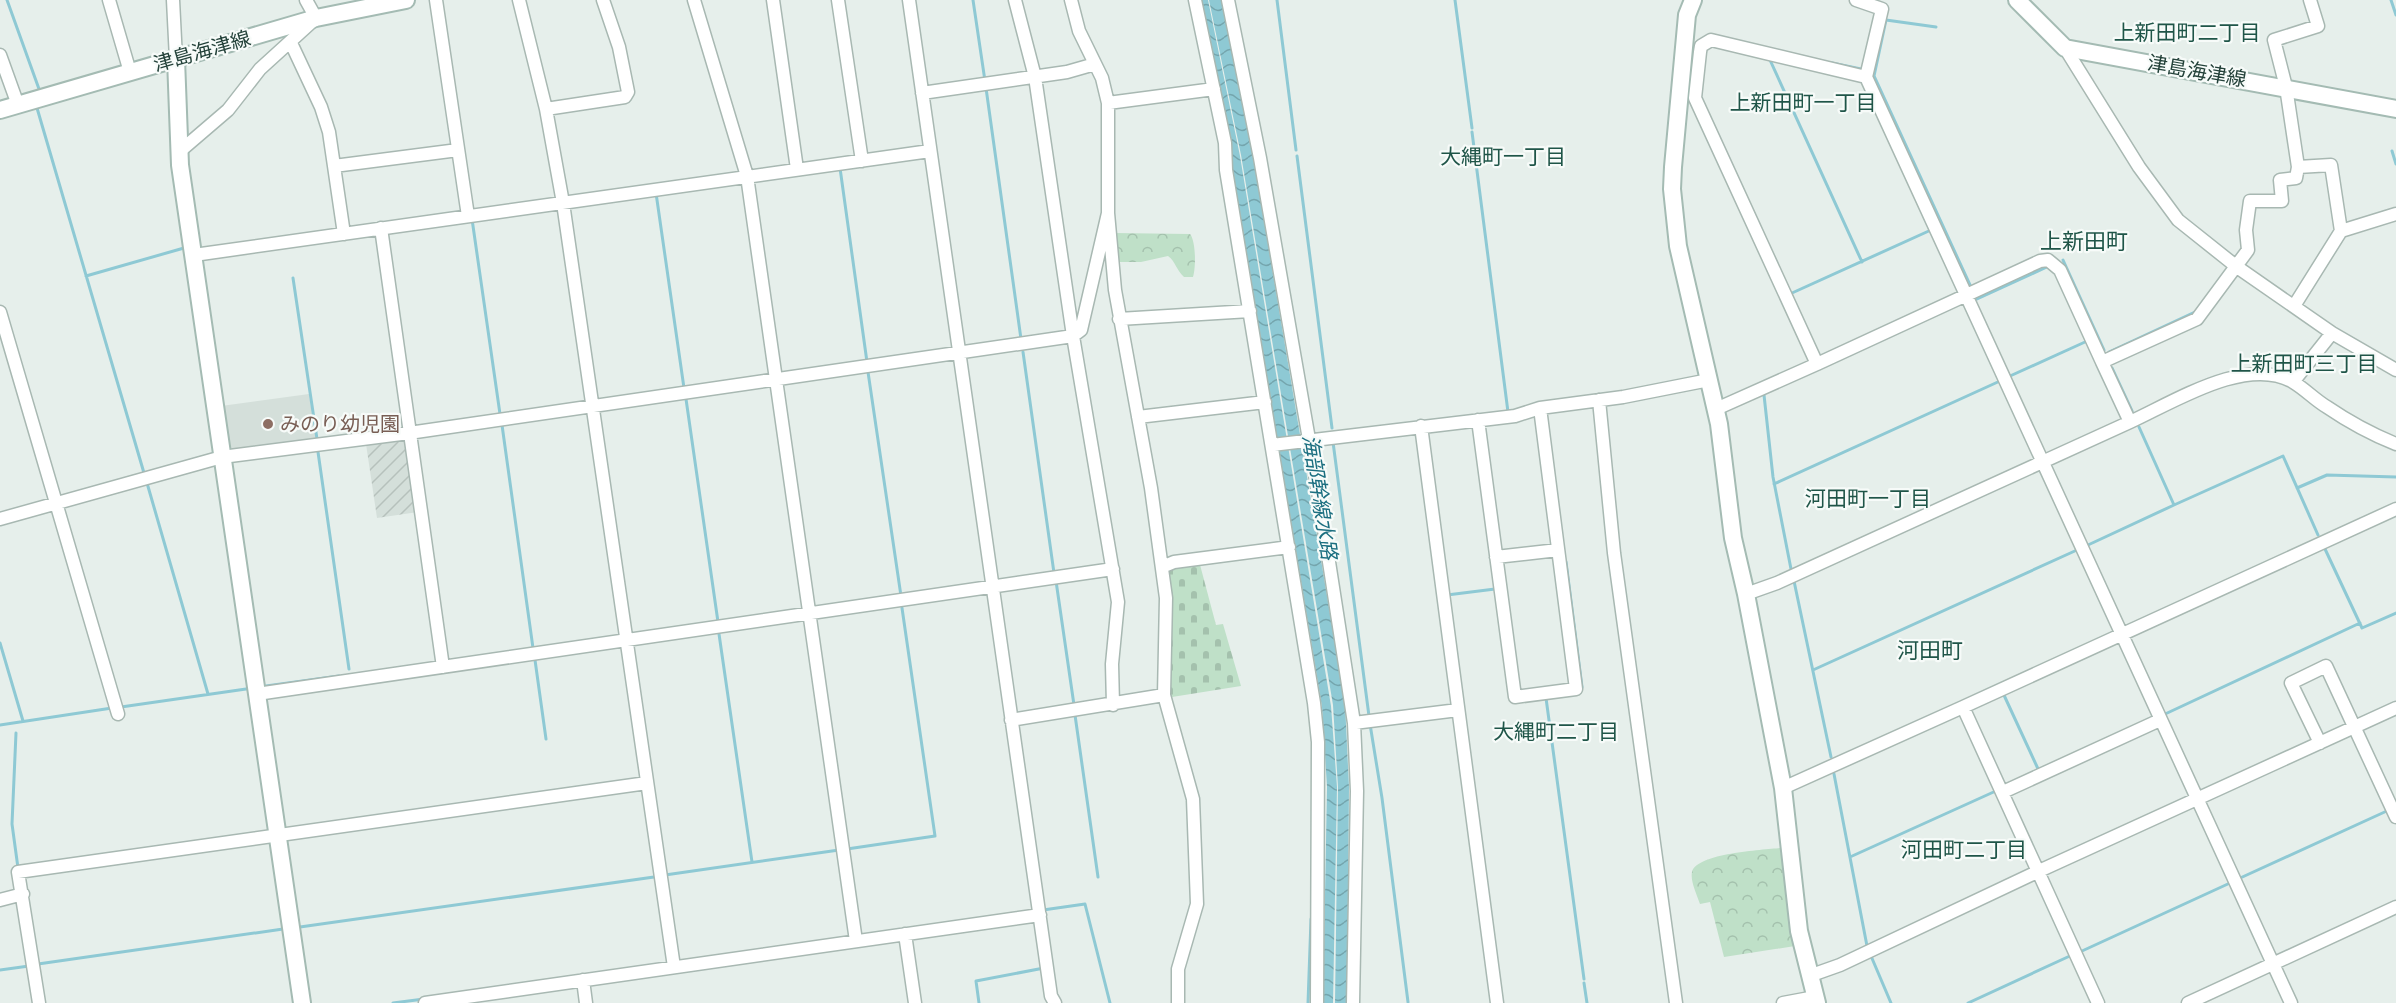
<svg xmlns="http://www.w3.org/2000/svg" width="2396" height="1003" font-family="Arial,'Noto Sans JP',sans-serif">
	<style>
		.built { fill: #d4dfda }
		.industrial { fill: url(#industrial-furrows) }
		.forest { fill: url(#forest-crowns) }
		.cemetery { fill: url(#cemetery-stones) }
		.water { fill: url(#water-waves) }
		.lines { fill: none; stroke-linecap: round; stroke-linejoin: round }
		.stream { stroke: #8ec9d4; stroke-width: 3 }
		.street-casing { stroke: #a8b8b2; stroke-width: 15 }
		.secondary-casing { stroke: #a4bbb3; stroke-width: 20 }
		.street { stroke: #fff; stroke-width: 12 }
		.secondary { stroke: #fff; stroke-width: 16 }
		.education-dot { fill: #8d6e63; stroke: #f7fbf9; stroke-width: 2 }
		.labels { text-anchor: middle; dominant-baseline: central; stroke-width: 4.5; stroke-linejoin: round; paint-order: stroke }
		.street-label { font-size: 20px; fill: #24423a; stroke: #f7fbf9 }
		.education-label { font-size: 20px; fill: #785e54; stroke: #f7fbf9; text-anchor: start }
		.neighbourhood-label { font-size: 21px; fill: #1f5548; stroke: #f7fbf9 }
		.water-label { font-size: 21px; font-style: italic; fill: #1c6f80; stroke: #f7fbf9 }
		.quarter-label { font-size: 22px; fill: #1f5548; stroke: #f7fbf9 }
	</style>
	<defs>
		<pattern id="industrial-furrows" width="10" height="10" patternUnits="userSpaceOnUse" patternTransform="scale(1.5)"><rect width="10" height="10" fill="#d4dfda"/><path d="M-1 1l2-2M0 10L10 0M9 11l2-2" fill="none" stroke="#b6c1bc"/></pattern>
		<pattern id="forest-crowns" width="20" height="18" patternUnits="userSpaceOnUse" patternTransform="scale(1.5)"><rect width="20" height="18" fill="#bfe0c8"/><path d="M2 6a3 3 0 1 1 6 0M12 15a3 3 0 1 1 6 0" fill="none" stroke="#a4c1ad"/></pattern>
		<pattern id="cemetery-stones" width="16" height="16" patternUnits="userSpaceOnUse" patternTransform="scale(1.5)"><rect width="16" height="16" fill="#bfe0c8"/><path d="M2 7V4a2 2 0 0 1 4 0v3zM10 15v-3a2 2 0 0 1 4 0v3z" fill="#a4c1ad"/></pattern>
		<pattern id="water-waves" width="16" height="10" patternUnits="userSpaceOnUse" patternTransform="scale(1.5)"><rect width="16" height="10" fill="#8ec9d4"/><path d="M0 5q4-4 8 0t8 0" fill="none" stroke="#74a5ad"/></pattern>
	</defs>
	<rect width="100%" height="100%" fill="#e6efeb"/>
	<path class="built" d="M309,394l7,48 -88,11 -7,-47z"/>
	<path class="industrial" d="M405,439l13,73 -41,6 -11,-74z"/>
	<path class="forest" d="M1113,233l77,1c6,7 6,34 3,43h-9c-8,-7 -8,-15 -16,-21l-27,6h-25z
		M1780,848l15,98 -71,11 -14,-55 -10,2c-3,-9 -10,-23 -8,-32 5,-19 70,-22 88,-24z"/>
	<path class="cemetery" d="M1199,561l17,64 7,-1 18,62 -69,11 3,14 -2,5 -7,-19 2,-127z"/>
	<path class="water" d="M1200,0h8l32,156 91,550 6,81 -4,216h-10l4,-216 -5,-80 -92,-550 1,-11z
		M1209,0h13l31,154 92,549 4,84 -2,216h-12l3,-216 -5,-82 -92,-550z"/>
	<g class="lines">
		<path class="stream" d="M7,0l32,89
			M973,0l12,81
			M1277,0l19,150
			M1455,0l17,128
			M2391,0l5,15
			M1936,27l-50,-7 -12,56 96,209
			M1770,60l92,202
			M1832,63l29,6
			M986,88l35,251
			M37,108l107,365
			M1472,132l36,280
			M2392,151l4,13
			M1297,156l35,272
			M840,168l27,194
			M656,193l28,195
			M472,219l28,195
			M2063,260l41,90
			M86,276l98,-28
			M293,278l24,161
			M1792,293l139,-63
			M1977,299l72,-33
			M1023,352l31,221
			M2109,352l86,-40
			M2112,368l20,43
			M868,372l33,224
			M2010,376l75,-34
			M1764,395l9,82 18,92
			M686,399l32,223
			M502,425l31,223
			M2139,427l35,78 109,-49 35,79
			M1333,442l36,274
			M318,452l31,217
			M147,483l61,211
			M1774,484l226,-103
			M2297,488l30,-13 69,2
			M2088,545l86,-40
			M2325,549l37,79 34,-15
			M1566,562l16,125
			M1056,581l18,124
			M1794,581l37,176
			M1447,595l48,-6
			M719,634l33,228
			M0,643l23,78
			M535,660l11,79
			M1813,670l264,-120
			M266,686l73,-10
			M2003,693l36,78
			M1546,698l38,281
			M121,707l125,-18
			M1075,715l23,162
			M2163,715l197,-92
			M1370,724l12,74 26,204
			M0,725l112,-17
			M16,733l-4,91 6,44
			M1834,774l33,172
			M847,849l88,-13 -33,-228
			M1850,857l148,-67
			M665,875l174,-25
			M2238,879l151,-69
			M1043,910l42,-6 25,99
			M300,927l354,-50
			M2082,951l148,-68
			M1871,956l20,47
			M38,964l245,-35
			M0,970l29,-4
			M1584,983l3,20
			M393,1003l31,-4
			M979,1003l-3,-22 68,-13
			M1308,1003l3,-84
			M1968,1003l104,-48"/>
		<g class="street-casing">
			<path id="street" d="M109,0l21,72
				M173,0l3,59
				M436,0l32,216
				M519,0l27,109 17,94 111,764
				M694,0l53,176 109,765
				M773,0l24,169
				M838,0l24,161
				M909,0l142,996 4,7
				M1015,0l20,77 38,259 45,266 -6,62 1,41
				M1071,0l8,31 23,47 6,25v110l7,77 36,198 15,110 -2,97 29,104 4,105 -19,65v34
				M1195,0l30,143 1,27 88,533 4,39 -1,261
				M1228,0l32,158 58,333 36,232 3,68 -4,212
				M1856,0l26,9 -16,68 425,926
				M2310,0l8,26 -44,14 12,47 12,80 33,-2 10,66
				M291,43l30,64 8,25 15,102
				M2065,48l74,119 39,53 59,47 95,66 64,37
				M0,55l18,50
				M1866,77l-155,-37 -10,6 -1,6 -5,46 122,266 223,-103 8,-1 12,10 42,92 95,-43 51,-69 -2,-20 4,-29h32l-2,-21 16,-2 2,-11
				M922,93l145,-21 28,-8
				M1108,103l106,-14
				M546,109l79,-12 3,-5 -9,-45 -16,-47
				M179,152l49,-42 32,-41 56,-51 -10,-18
				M334,166l124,-16
				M381,228l62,439
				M194,255l736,-104
				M2294,306l47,-75 55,-17
				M0,312l118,402
				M1119,319l131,-8
				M2102,362l28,60c44,-20 117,-67 163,-40 12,7 22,18 34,25 22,15 44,27 69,37
				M2293,382l39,-49
				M1599,400l15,153 62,450
				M1716,409l101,-45
				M1138,417l127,-15
				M1478,420l37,277 61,-8 -36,-281
				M1421,426l76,577
				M1272,445l243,-29 25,-8 83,-11 86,-17
				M0,519l222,-62 187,-24 664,-97 8,-6 27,-117
				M1496,557l62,-7
				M1162,567l12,-5 115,-15
				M1746,594l31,-11 353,-161
				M257,694l856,-125
				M1963,707l433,-198
				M1011,720l153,-25
				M1354,723l104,-13
				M2320,743l-29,-60 35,-17 70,151
				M1783,788l180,-81 135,296
				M2003,792l157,-72
				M0,900l23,-6
				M905,934l10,69
				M1809,976l31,-11 199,-94 357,-163
				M583,980l3,23
				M39,1003l-21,-131 629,-89
				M425,1003l615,-88
				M1783,1003l32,-6
				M2188,1003l208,-96"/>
		</g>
		<g class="secondary-casing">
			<path id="secondary" d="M1693,0l-6,15 -14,152 -1,22 6,57 41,178 14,114 13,56 37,194 16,143 18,72
				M2017,0l48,48 331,61
				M176,59l4,106 122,838
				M0,110l316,-92 90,-18"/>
		</g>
		<use href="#street" class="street"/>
		<use href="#secondary" class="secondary"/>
	</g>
	<circle class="education-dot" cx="268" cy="424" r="6"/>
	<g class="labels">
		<g class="street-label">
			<text transform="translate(202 51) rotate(-16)">津島海津線</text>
			<text transform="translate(2197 71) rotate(10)">津島海津線</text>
		</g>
		<g class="education-label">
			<text x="280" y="424">みのり幼児園</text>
		</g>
		<g class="neighbourhood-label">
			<text x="2187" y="32">上新田町二丁目</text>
			<text x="1803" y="102">上新田町一丁目</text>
			<text x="1503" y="156">大縄町一丁目</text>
			<text x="2304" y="363">上新田町三丁目</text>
			<text x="1868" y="498">河田町一丁目</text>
			<text x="1556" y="731">大縄町二丁目</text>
			<text x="1964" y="849">河田町二丁目</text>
		</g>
		<g class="water-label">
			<text transform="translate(1320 497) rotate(81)">海部幹線水路</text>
		</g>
		<g class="quarter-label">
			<text x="2084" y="241">上新田町</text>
			<text x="1930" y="650">河田町</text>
		</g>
	</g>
</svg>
